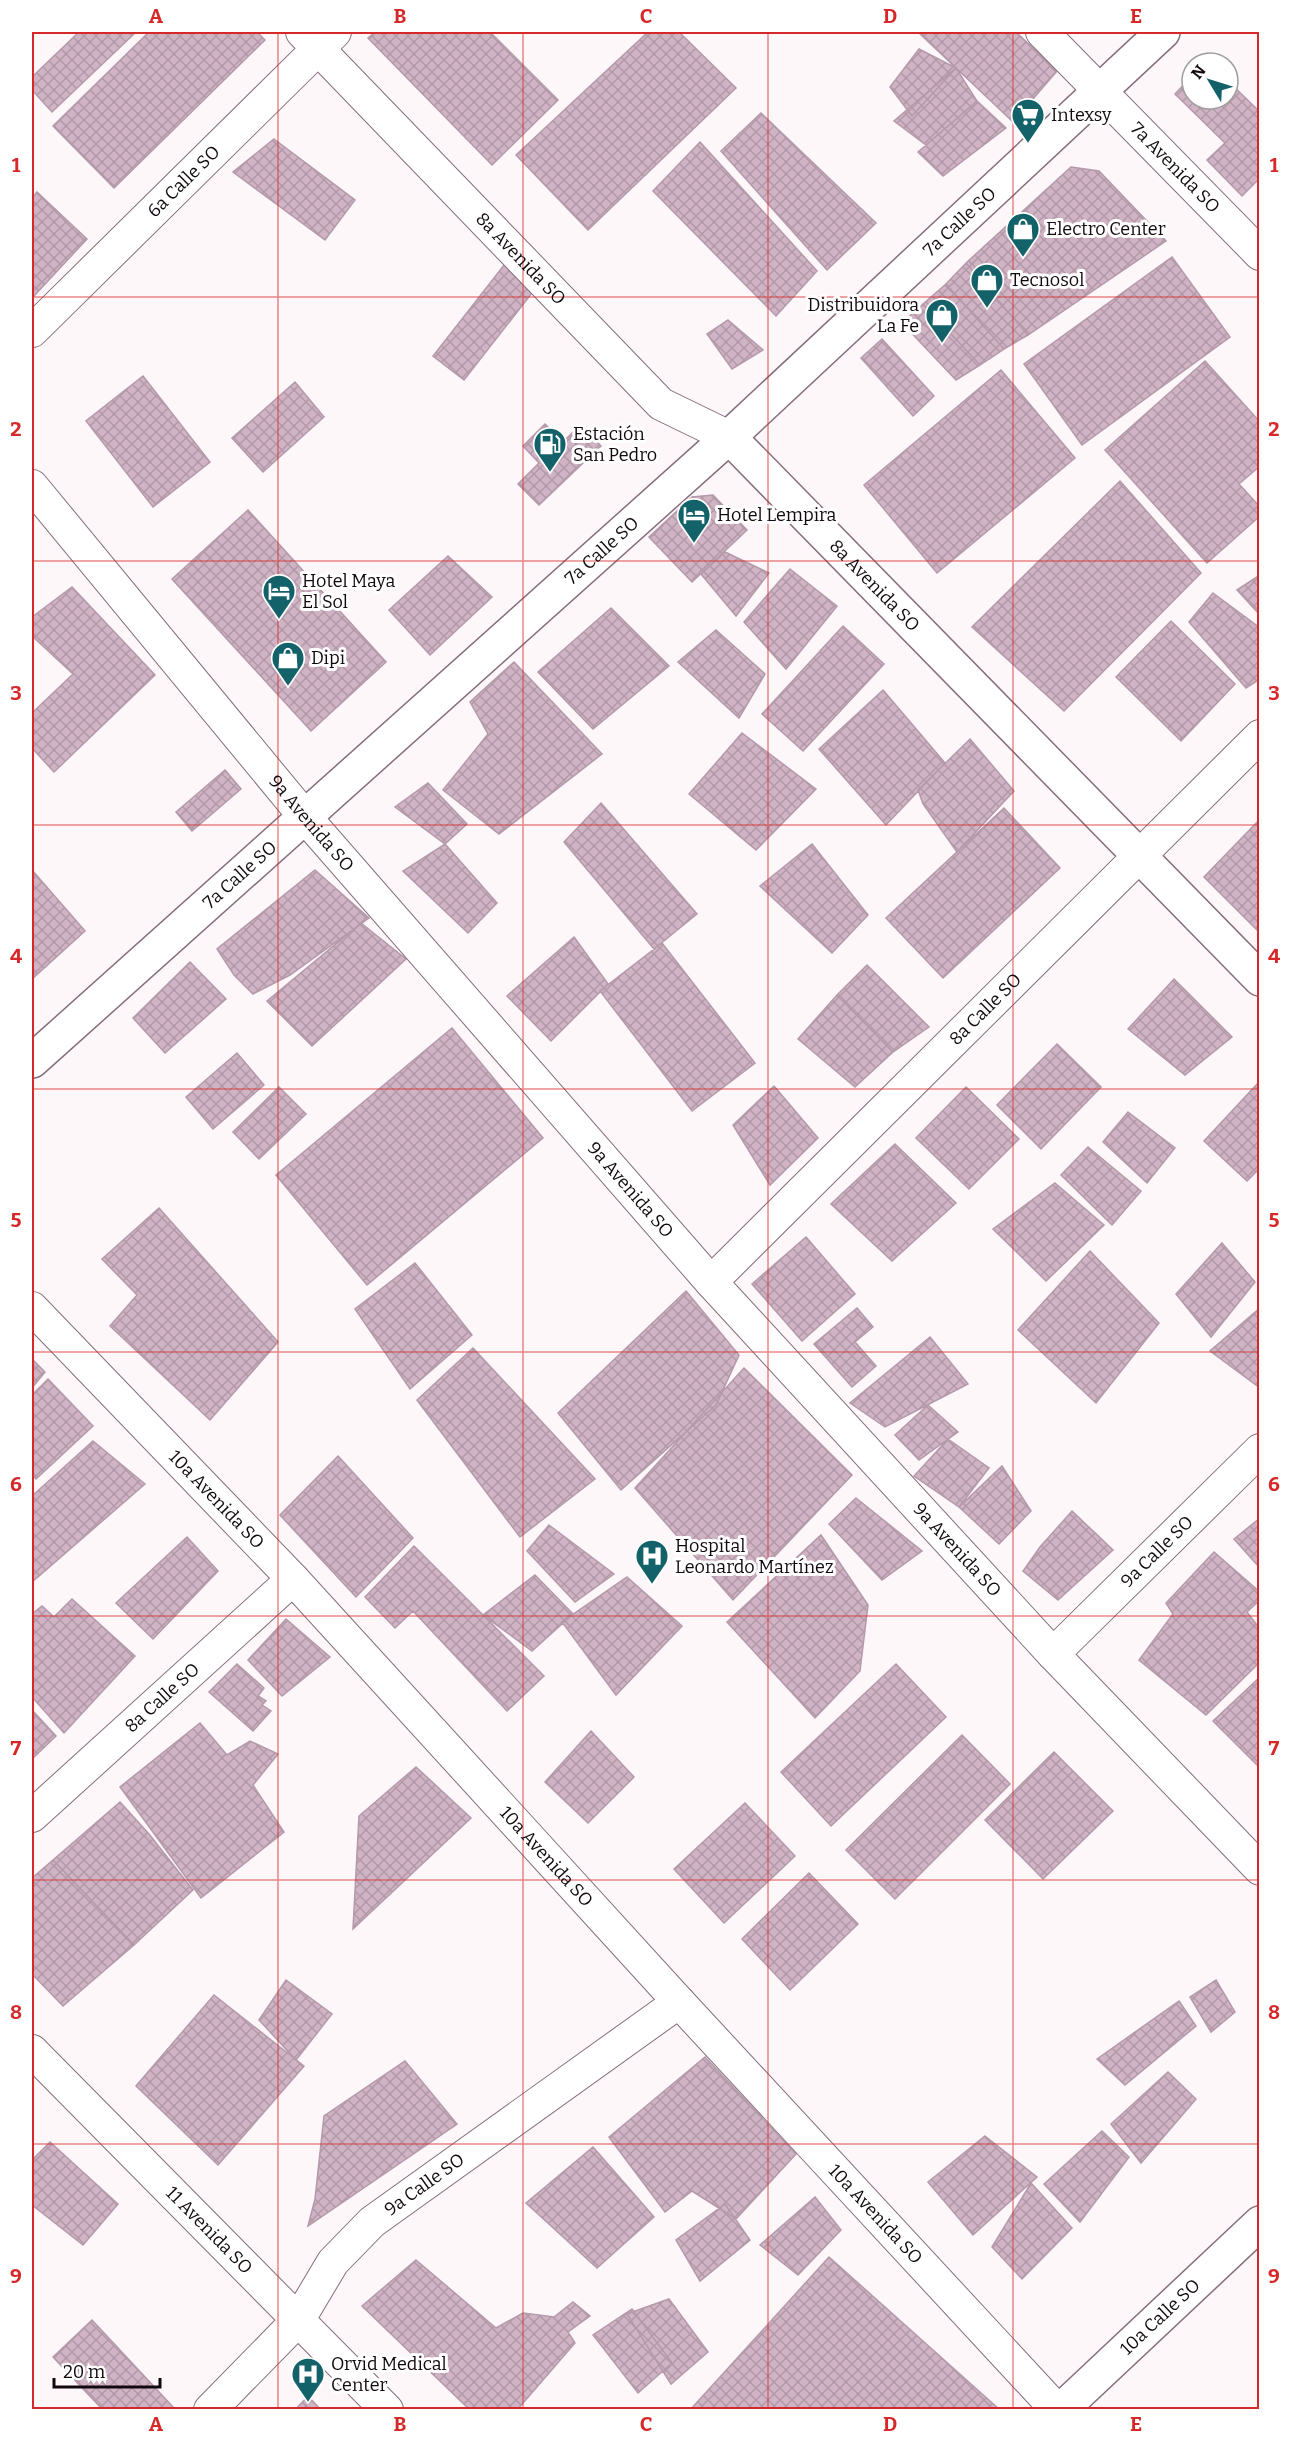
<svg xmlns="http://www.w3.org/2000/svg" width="1291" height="2441" font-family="Bitter,serif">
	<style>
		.building { fill: url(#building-cross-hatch); stroke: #b499aa; stroke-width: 1.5 }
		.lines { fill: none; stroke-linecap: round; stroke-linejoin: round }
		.street-casing { stroke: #876d7d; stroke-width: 34 }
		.secondary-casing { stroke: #876d7d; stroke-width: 36 }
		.street { stroke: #fff; stroke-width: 32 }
		.secondary { stroke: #fff; stroke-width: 33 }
		.grid { fill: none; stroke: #d62828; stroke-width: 1.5; stroke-opacity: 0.55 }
		.labels { text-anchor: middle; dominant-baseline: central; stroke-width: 6; stroke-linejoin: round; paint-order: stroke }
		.poi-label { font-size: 18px; fill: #12090f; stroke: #fff; text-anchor: start }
		.street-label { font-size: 18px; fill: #12090f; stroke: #fff }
		.neatline { fill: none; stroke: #d62828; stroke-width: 2 }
		.grid-label { font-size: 20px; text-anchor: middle; font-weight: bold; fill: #d62828 }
	</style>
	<defs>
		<pattern id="building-cross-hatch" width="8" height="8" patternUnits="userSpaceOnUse" patternTransform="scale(1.5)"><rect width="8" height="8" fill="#d0b3c4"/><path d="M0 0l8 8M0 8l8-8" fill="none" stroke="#b299a7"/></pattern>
	</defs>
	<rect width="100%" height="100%" fill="#fdf7fa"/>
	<path class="building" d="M79,32h57l-84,80 -20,-22v-13z
		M149,32h108l8,8 -151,148 -61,-62z
		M375,32h115l68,68 -66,65 -124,-127z
		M648,32h31l57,56 -148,142 -72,-75z
		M918,32h98l41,39 -44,51z
		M919,49l37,19 -44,48 -22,-29z
		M956,68l21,33 -51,44 -32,-24z
		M1192,76v23h36v-18l32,31v66l-18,18 -35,-36 18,-17 -50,-49z
		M977,101l29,27 -63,48 -25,-24z
		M761,113l115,110 -49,47 -106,-119z
		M274,139l81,61 -30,40 -92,-68z
		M700,142l117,129 -41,45 -123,-125z
		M1071,167l28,4 67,70 -138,94 -62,-72z
		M37,192l50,47 -55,59v-99z
		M1172,257l58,80 -148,108 -58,-81z
		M508,260l31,24 -75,96 -31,-24z
		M966,263l62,72 -24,14 -58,-65z
		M946,284l58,65 -24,16 -57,-61z
		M923,304l57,61 -24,15 -54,-57z
		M728,320l35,30 -31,19 -25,-35z
		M882,339l52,57 -21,20 -52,-58z
		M1205,361l55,61v44l-21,18 21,23v9l-53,47 -102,-113z
		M1001,370l74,88 -138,115 -73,-88z
		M143,376l67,86 -57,45 -67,-86z
		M295,382l29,35 -61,55 -31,-34z
		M545,424l18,18 17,-17 21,21 -62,59 -21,-21 21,-21 -16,-17z
		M1120,481l81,92 -137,138 -92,-84z
		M713,495l34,35 -55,52 -43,-45 43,-40z
		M248,510l138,152 -75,69 -139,-152z
		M725,552l44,21 -33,43 -35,-42z
		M448,556l44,41 -62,58 -41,-45z
		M790,569l47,37 -51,63 -42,-47z
		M1260,575v40l-23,-25z
		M72,587l83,88 -101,97 -22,-24v-35l41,-39 -41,-38v-19z
		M1213,593l47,35v51l-14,9 -57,-66z
		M611,608l58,58 -76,63 -55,-57z
		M1171,621l64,63 -54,57 -65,-64z
		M843,626l41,38 -81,87 -41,-37z
		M716,630l49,44 -26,44 -61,-56z
		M514,662l88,92 -103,80 -56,-44 45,-56 -18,-32z
		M883,690l62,73 -59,62 -67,-76z
		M742,733l74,56 -60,61 -67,-56z
		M970,739l44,52 -57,61 -34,-48 -5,-14z
		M225,770l16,19 -49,42 -16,-19z
		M428,783l39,41 -22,20 -50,-37z
		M601,803l96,111 -43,35 -90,-107z
		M1004,808l56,60 -117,110 -57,-60z
		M1260,819v114l-56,-56z
		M445,844l52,59 -29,30 -65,-62z
		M812,844l56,71 -36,38 -72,-67z
		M32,870l53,61 -53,48z
		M315,870l54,48 -79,57 -37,19 -19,-19 -17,-26z
		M361,923l45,36 -94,87 -45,-45z
		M574,937l34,47 -57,57 -44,-45z
		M662,943l93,120 -63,48 -92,-120z
		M190,962l36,37 -61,54 -32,-35z
		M867,965l62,62 -36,25 -56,-57z
		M1174,979l58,58 -47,38 -57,-46z
		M837,995l56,57 -38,35 -57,-48z
		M452,1028l91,110 -176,147 -91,-110z
		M1057,1044l44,43 -60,62 -44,-44z
		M237,1053l27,32 -51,44 -27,-32z
		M1260,1081v87l-13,13 -43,-40z
		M774,1086l44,52 -48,47 -37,-60z
		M279,1087l27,27 -47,45 -26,-27z
		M966,1087l53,52 -50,50 -53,-51z
		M1128,1112l47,36 -28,35 -44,-41z
		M895,1144l61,59 -64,58 -61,-57z
		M1088,1147l53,44 -29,34 -51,-50z
		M1055,1183l49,42 -58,56 -53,-52z
		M159,1208l119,134 -68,78 -100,-94 27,-31 -35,-36z
		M806,1237l49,57 -53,47 -50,-57z
		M1222,1243l33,39 -44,55 -35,-43z
		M1090,1251l69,72 -63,80 -78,-73z
		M415,1263l57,72 -62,54 -55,-80z
		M686,1291l53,64 -23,50 -95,85 -63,-77z
		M857,1308l16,19 -18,15 21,24 -24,21 -38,-43z
		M1260,1308v80l-50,-37z
		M930,1337l38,47 -83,43 -35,-24z
		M473,1348l122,131 -75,58 -103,-137z
		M32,1359l13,13 -13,16z
		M744,1368l108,107 -119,125 -98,-112z
		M48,1379l45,47 -57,53 -4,-4v-80z
		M928,1405l30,27 -39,28 -24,-25z
		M948,1439l41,29 -30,39 -45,-31z
		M93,1441l52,43 -113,98v-86z
		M338,1456l75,82 -57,59 -76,-82z
		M1002,1466l29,45 -32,33 -40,-37z
		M856,1498l66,53 -40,29 -53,-56z
		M1072,1511l41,39 -55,50 -35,-29 17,-24z
		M1260,1518v50l-26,-29z
		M549,1525l65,49 -39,28 -48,-51z
		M821,1535l47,70 -8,66 -45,47 -88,-96z
		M187,1537l31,34 -65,68 -37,-36z
		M414,1546l130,130 -37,35 -94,-100 -18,17 -30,-31z
		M1214,1552l46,40v8l-13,12 13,17v33l-54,53 -67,-55 34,-46 -7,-11z
		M535,1575l38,39 -41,37 -49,-36z
		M627,1577l55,49 -66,69 -54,-73z
		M72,1599l63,57 -71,77 -32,-36v-83l10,-8 12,11z
		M286,1619l44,38 -48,39 -34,-36z
		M237,1664l27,24 -6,8 8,5 -4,4 9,6 -18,20 -44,-39z
		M896,1664l50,53 -115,109 -50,-54z
		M1260,1677v91l-47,-47z
		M32,1710l24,26 -24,23z
		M200,1723l27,32 23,-14 28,13 -25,31 31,47 -83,66 -81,-111z
		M591,1731l43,46 -46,46 -43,-41z
		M962,1735l48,49 -115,115 -49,-49z
		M1054,1752l59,59 -70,68 -58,-59z
		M416,1767l55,51 -118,111 6,-113z
		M120,1802l29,32 44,56 -59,55 -81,-85z
		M745,1803l50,53 -71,67 -50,-54z
		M53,1860l81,85 -71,61 -31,-32v-96z
		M809,1873l49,51 -68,66 -48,-51z
		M286,1980l46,34 -36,46 -37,-40z
		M1216,1980l19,32 -24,20 -21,-35z
		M214,1995l90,71 -86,99 -82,-79z
		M1179,2001l17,25 -71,59 -28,-26z
		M705,2057l91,97 -60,65 -44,-28 -27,21 -56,-75z
		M405,2061l52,63 -149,102 7,-27 9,-83z
		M1168,2072l28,27 -55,64 -30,-39z
		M1102,2131l27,26 -49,65 -36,-38z
		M985,2136l52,41 -64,58 -45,-53z
		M50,2142l68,62 -35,41 -51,-40v-45z
		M593,2147l61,70 -57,51 -71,-65z
		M1031,2183l41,45 -50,51 -30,-32z
		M815,2197l26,33 -43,45 -38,-30z
		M725,2204l25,36 -50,41 -24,-41z
		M829,2257l171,153h-310z
		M416,2260l80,68 27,-15 31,4 19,-15 17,14 -22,16 7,11 -58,67h-47l-108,-104z
		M669,2299l39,53 -37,32 -44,-70z
		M632,2309l40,54 -34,30 -45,-58z
		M92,2320l81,87 -3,3h-67l-50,-53z
		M308,2396l13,14h-26z"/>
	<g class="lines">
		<g class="street-casing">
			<g id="street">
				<path id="s1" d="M302,32l359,372 68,33"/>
				<path id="s2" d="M1042,32l218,222"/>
				<path id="s3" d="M32,331l303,-299"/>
				<path id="s4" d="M32,486l273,331 406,465 342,372 207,215"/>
				<path id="s5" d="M711,1282l549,-546"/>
				<path id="s6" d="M32,1308l261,271 386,423 378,408"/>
				<path id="s7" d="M1053,1654l207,-204"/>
				<path id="s8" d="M32,1816l261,-237"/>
				<path id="s9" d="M32,2051l355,359"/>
				<path id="s10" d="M210,2410l89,-91 34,-57 39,-40 307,-220"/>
			</g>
		</g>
		<g class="secondary-casing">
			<g id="secondary">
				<path id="s11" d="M729,437l531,542"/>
				<path id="s12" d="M32,1061l697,-624 434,-405"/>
				<path id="s13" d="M1061,2410l199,-187"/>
			</g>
		</g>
		<use href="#street" class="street"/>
		<use href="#secondary" class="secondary"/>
	</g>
	<path class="grid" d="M278,32v2378M523,32v2378M768,32v2378M1013,32v2378M32,297h1228M32,561h1228M32,825h1228M32,1089h1228M32,1352h1228M32,1616h1228M32,1880h1228M32,2144h1228"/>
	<defs>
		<g id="supermarket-pin" transform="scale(1.725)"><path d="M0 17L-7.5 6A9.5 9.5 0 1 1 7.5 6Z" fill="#136269" stroke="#fff"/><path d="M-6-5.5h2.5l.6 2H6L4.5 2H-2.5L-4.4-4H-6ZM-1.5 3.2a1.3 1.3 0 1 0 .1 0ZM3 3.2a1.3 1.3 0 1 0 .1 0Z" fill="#fff"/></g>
		<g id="shop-pin" transform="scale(1.725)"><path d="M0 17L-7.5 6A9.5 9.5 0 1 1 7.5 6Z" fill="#136269" stroke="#fff"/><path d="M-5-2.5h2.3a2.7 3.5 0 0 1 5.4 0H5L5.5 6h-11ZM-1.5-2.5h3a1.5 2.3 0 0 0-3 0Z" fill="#fff"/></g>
		<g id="fuel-pin" transform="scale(1.725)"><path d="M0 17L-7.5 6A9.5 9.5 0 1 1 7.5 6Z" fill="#136269" stroke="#fff"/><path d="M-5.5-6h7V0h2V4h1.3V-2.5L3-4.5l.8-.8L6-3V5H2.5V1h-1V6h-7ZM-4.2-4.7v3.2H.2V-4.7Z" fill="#fff"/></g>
		<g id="hotel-pin" transform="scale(1.725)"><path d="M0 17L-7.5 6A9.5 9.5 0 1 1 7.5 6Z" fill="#136269" stroke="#fff"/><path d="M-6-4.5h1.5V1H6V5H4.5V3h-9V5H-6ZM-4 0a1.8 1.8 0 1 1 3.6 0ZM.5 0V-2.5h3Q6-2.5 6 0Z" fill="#fff"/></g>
		<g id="hospital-pin" transform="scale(1.725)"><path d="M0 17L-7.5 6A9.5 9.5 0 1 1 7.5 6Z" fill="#136269" stroke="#fff"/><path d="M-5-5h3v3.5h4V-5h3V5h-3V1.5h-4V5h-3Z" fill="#fff"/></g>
	</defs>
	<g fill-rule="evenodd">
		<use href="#supermarket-pin" x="1028" y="115"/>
		<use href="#shop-pin" x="1023" y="229"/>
		<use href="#shop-pin" x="987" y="280"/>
		<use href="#shop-pin" x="942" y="315"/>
		<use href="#fuel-pin" x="550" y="444"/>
		<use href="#hotel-pin" x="694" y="515"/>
		<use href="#hotel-pin" x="279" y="591"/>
		<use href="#shop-pin" x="288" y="658"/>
		<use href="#hospital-pin" x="652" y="1556"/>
		<use href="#hospital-pin" x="308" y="2374"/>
	</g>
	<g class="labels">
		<g class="poi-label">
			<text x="1051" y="115">Intexsy</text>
			<text x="1046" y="229">Electro Center</text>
			<text x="1010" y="280">Tecnosol</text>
			<text x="919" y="305" text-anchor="end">Distribuidora<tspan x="919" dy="21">La Fe</tspan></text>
			<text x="573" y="434">Estación<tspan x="573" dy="21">San Pedro</tspan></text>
			<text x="717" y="515">Hotel Lempira</text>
			<text x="302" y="581">Hotel Maya<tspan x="302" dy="21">El Sol</tspan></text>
			<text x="311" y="658">Dipi</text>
			<text x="675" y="1546">Hospital<tspan x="675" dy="21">Leonardo Martínez</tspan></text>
			<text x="331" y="2364">Orvid Medical<tspan x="331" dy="21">Center</tspan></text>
		</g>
		<g class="street-label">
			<text stroke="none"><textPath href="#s2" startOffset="190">7a Avenida SO</textPath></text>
			<text stroke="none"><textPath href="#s3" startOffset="213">6a Calle SO</textPath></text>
			<text stroke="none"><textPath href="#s12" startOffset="1251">7a Calle SO</textPath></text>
			<text stroke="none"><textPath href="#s1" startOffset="315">8a Avenida SO</textPath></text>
			<text stroke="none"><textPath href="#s12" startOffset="765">7a Calle SO</textPath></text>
			<text stroke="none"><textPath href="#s11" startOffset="208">8a Avenida SO</textPath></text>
			<text stroke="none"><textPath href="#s4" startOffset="438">9a Avenida SO</textPath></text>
			<text stroke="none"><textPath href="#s12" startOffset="279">7a Calle SO</textPath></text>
			<text stroke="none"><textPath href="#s5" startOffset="387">8a Calle SO</textPath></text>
			<text stroke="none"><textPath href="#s4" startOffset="924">9a Avenida SO</textPath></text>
			<text stroke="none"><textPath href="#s6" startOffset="266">10a Avenida SO</textPath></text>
			<text stroke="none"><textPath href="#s4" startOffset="1410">9a Avenida SO</textPath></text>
			<text stroke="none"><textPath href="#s7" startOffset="146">9a Calle SO</textPath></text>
			<text stroke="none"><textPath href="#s8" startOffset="176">8a Calle SO</textPath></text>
			<text stroke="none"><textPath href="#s6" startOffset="752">10a Avenida SO</textPath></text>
			<text stroke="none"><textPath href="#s10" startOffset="314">9a Calle SO</textPath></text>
			<text stroke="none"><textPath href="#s6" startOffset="1238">10a Avenida SO</textPath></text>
			<text stroke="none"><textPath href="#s9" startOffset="252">11 Avenida SO</textPath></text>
			<text stroke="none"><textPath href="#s13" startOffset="136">10a Calle SO</textPath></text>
		</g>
	</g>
	<rect width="1291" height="2441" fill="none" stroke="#ffffff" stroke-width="66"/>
	<g transform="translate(1210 81) rotate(308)"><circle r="28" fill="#ffffff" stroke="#a09d9f" stroke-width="1.5"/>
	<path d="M0-4.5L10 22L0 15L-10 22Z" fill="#136269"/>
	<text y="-9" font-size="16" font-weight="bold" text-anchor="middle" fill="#12090f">N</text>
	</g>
	<path d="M54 2378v9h106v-9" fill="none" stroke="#12090f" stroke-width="3"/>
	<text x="63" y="2378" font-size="18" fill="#12090f" stroke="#ffffff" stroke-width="4.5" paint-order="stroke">20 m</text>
	<rect x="33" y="33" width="1225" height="2375" class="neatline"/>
	<g class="grid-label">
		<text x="156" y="23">A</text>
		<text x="400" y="23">B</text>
		<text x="646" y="23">C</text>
		<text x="890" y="23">D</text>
		<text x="1136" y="23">E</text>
		<text x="16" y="172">1</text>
		<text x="1274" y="172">1</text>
		<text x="16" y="436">2</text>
		<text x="1274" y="436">2</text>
		<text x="16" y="700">3</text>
		<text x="1274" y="700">3</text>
		<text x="16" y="963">4</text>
		<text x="1274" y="963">4</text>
		<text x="16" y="1227">5</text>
		<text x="1274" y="1227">5</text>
		<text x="16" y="1491">6</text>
		<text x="1274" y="1491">6</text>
		<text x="16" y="1755">7</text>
		<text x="1274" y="1755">7</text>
		<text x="16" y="2019">8</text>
		<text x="1274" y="2019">8</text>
		<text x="16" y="2283">9</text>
		<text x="1274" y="2283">9</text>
		<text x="156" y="2431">A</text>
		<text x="400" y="2431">B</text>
		<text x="646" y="2431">C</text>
		<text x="890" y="2431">D</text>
		<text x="1136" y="2431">E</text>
	</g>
</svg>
